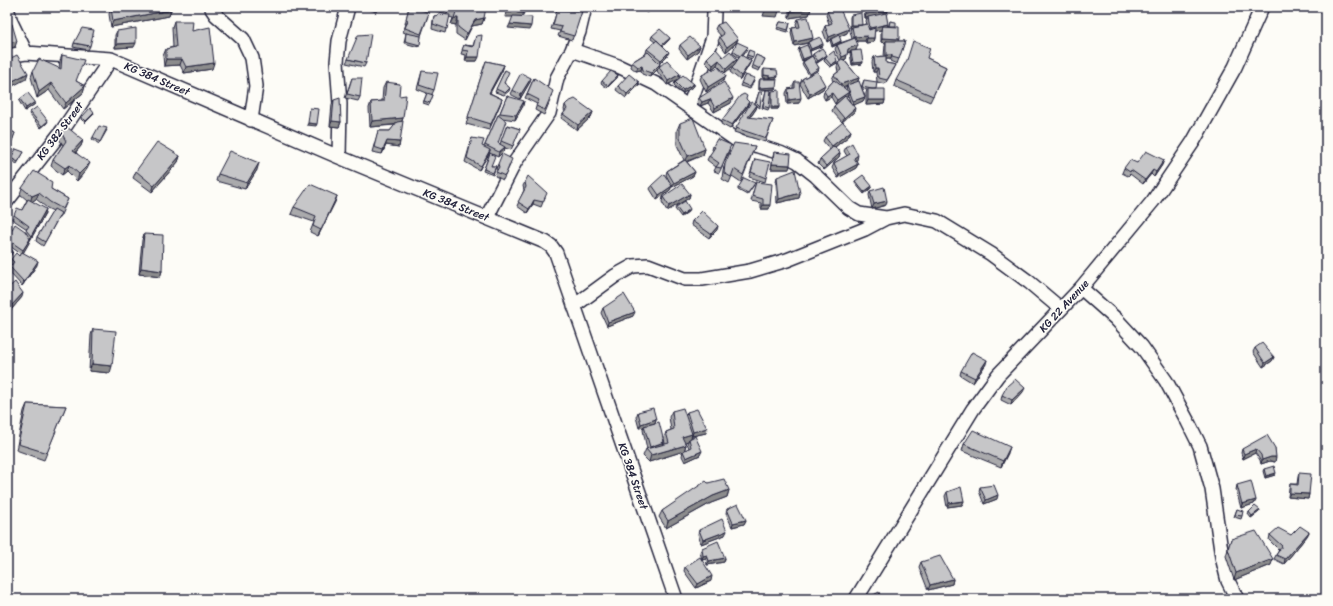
<svg xmlns="http://www.w3.org/2000/svg" width="1333" height="606" font-family="Sriracha,sans-serif">
	<style>
		.lines { fill: none; stroke-linecap: round; stroke-linejoin: round }
		.minor-casing { stroke: #22223b; stroke-width: 16 }
		.minor { stroke: #fdfcf7; stroke-width: 13 }
		.wall { fill: #aaaaac; stroke: #22223b; fill-rule: evenodd }
		.shaded-wall { fill: #8b8b8c; stroke: #22223b }
		.building { fill: #c6c6c8; stroke: #22223b }
		.labels { text-anchor: middle; dominant-baseline: central; stroke-width: 3; stroke-linejoin: round; paint-order: stroke }
		.street-label { font-size: 11px; fill: #22223b; stroke: #fdfcf7 }
	</style>
	<rect width="100%" height="100%" fill="#fdfcf7"/>
	<filter id="ink" filterUnits="userSpaceOnUse"><feTurbulence type="fractalNoise" baseFrequency=".025" numOctaves="2"/><feDisplacementMap in="SourceGraphic" scale="8" xChannelSelector="R" yChannelSelector="G"/><feConvolveMatrix kernelMatrix="1 2 1 2 8 2 1 2 1" color-interpolation-filters="sRGB"/></filter>
	<g filter="url(#ink)">
		<g class="lines">
			<g class="minor-casing">
				<path id="minor" d="M212,7v2l4,6 27,24 9,19 4,28 -5,34
					M7,8l4,14 15,31
					M572,50l46,16 38,18 83,58 19,4 22,7 17,8 19,15 33,32 10,6 27,4 18,-4 33,7 54,33 38,28 32,27
					M7,56l19,-3 85,6 228,98 206,85 6,4 5,7 120,346
					M689,107l24,-70 1,-25
					M339,157l1,-53 -3,-42 2,-21 9,-34
					M7,201l55,-70 49,-72
					M487,217l28,-55 34,-49 8,-35 15,-28 7,-18 6,-25
					M1081,288l35,31 26,28 24,34 22,41 12,24 12,43 10,68 6,24 9,18
					M574,306l41,-30 18,-10 15,-1 37,14h17l48,-8 37,-11 78,-31 21,-11
					M856,599l117,-190 25,-34 83,-87 72,-87 40,-59 42,-75 27,-60"/>
			</g>
			<use href="#minor" class="minor"/>
		</g>
		<path class="wall" d="M363,7h15l-2,5z
			M409,7l20,6 -8,23 -2,11 -15,-4 2,-10 2,1 -5,-2 3,-8h-1z
			M433,7h16l-2,7 -14,-4z
			M549,7h11l-1,3 23,1 -10,29 -14,-4 2,-5 -9,-2 6,-18 -9,-1z
			M640,7h14l-7,6z
			M789,7h22l-2,8 -20,3z
			M865,7h22l1,4 -2,4 2,11h1l1,-5 6,5 2,15h7l-8,23 -7,-3 1,-2h-5v4l10,2 -2,4 -9,15 -8,-2 -1,-10h-3l-1,-10 2,-5 10,-1 1,-11 1,-2 -5,-1v-12l-7,1v7l-1,4 -7,1 -1,-2h-9v9l-2,1 9,11 -1,2 -10,1 -2,-12 1,-1 -4,1 -1,6 -2,1 15,18 -1,3 3,7 3,-8 12,9 9,11 -1,4 -18,1v-12l1,-3 -5,-1 3,8 -2,4 -10,4 1,7 -12,10 -10,-11 2,-5 6,-5 -5,3 -4,-7 -6,3 -2,-4 1,-5 9,-10 -1,-2 2,-4 4,-3 -1,-5 1,-4 2,-2 -5,-12 2,-4 -5,2 -2,-7 -3,2 -4,-11 2,-5 4,-2 -3,-9 1,-4 20,22 -8,4 2,4 -1,2 12,-4 -2,-8 1,-4 -1,1v-11l1,-2 11,10 5,-1 -1,-3 1,-3h-2l-1,-9zM847,86l-1,4 -3,-3zM848,95l2,7 -4,-5z
			M111,8l60,2 -2,6 -58,11 -2,-13z
			M449,10l35,8 -2,6 -10,2 -7,14 -9,-6v-9l-5,-1 2,-6 -4,-1 -4,16 -13,-4 1,-9 1,-4 13,-2z
			M798,19l14,22 11,5 -13,5v-1l1,7 8,11 -1,3h-1l6,18 -15,9 -8,-14 2,-5 7,-4 -7,-11 1,-2 4,-2 -5,1 -4,-10 1,-3h10l-2,-3 1,-2 -14,3 -3,-13 1,-5 5,-1 -1,-3z
			M174,21l18,10 20,38 -28,4 -4,-8 -16,1 -1,-10 3,-7 7,-2 -1,-20z
			M780,22l10,1 -2,9 -11,-3z
			M717,25l21,14 -2,4 -10,9 -8,-11 2,-4 1,-1 -6,-7z
			M117,31l17,16 -19,1v-13z
			M476,36l1,25h-12l1,-6 -5,-1 3,-9 9,1z
			M652,36l18,2 -1,2 -6,6 4,10 -7,7 -1,4 21,7 -1,5 -12,6 -10,-14 1,-3 -8,9 -8,-3 -1,-4 -5,1 -5,-4 1,-5 14,-9 1,-4 8,-7 -4,-3z
			M74,43l16,3 -2,4 -15,-3z
			M680,45l20,1 -2,5 -11,8 -8,-10z
			M747,49l-5,7 9,5 -2,4 -9,15 -10,-8 2,-4 3,-4 -10,9 -8,-8 -5,4 -7,-7 2,-4 16,-1 9,-4 1,-2zM732,53l7,5 -3,4z
			M749,50l4,7 -1,2 -6,-2z
			M813,54l13,3 -9,6 -5,-7z
			M62,55l14,26 9,5 -2,7 -20,16 -14,-19 -12,8 -6,-21 2,-6 26,-3 1,-7z
			M756,55l9,4 -6,12 -8,-3z
			M825,58l12,5 -7,4 -6,-6z
			M927,58l19,9 -2,6 -14,29 -36,-16 2,-6z
			M348,59l18,4 -2,4 -18,-4z
			M486,61l18,4 -2,6 -12,22 12,6 -13,31 -23,-6z
			M764,69l14,7 -1,2 -7,1 6,8 -1,2 -16,1v-9l1,-2h9v-1h-6v-7z
			M505,70l-1,13 6,5 -1,3 -5,4 -9,-3z
			M422,71l12,19 -2,4 1,1 -4,10 -6,-2 4,-10 -10,-4z
			M618,75l-1,3 -10,10 -6,-5 1,-2z
			M702,75l24,1 -2,4 -18,12 -6,-13z
			M745,75l9,5 -4,9 -10,-3z
			M352,78l8,19 -2,4 -13,-3z
			M534,78l18,18 -8,19 -9,-5 2,-6 -12,-6z
			M386,82l13,14 4,22 -1,3 -3,26 -13,-2 -4,9 -10,-2 6,-21h12l5,-6 -25,2 -1,-19 2,-6 11,-1 1,-13z
			M530,82l-10,17 -10,-5 2,-4z
			M639,82l-1,4 -12,12 -10,-8 2,-4z
			M675,82l19,2v2l-11,7 -9,-8z
			M795,82l4,21 -12,1 -1,-11 2,-4 5,-1v-2z
			M766,90l3,18 -1,2 -6,-2z
			M772,91l7,16 -1,2h-7v-16z
			M759,92l1,14v2l-3,-2 -1,3 -6,9 23,2 -8,22 -31,-10 2,-4 19,-24z
			M507,96l16,10 -8,14 -13,-2 -4,25 2,1 7,-19 13,4 -9,21 -6,-2 -1,3 -6,6 -6,-3 -1,12h5l-3,9 -10,-4 7,-18 -1,-1 -10,18 -14,-8 7,-24 10,8 2,1 14,-32h1z
			M699,98l32,5 -17,9 -6,-9 -8,3 -3,-4z
			M20,99l15,3v2l-10,7 -6,-10z
			M746,99l3,3 -2,5 -17,22 -9,-5 1,-4z
			M334,100l7,22 -2,5 -9,-1 2,-22z
			M565,105l28,7 -2,5 -14,13 -16,-12 2,-4 2,-2 -1,-2z
			M30,112l17,11 -6,5 -12,-14z
			M93,115l-8,8 -4,-4 1,-2z
			M680,123l25,26 -2,6 -16,7 8,10 -2,4 -21,11v-1l-2,4 -13,10 -7,-11 2,-4 19,-1 -5,-9 1,-4 17,-11 -7,-15v-15z
			M7,129l8,4 -5,13 -3,-1z
			M107,130l-8,14 -7,-5 1,-2z
			M851,131l-2,5 -14,11 5,6 -1,4 -15,13 -6,-6 2,-5 10,-9 -7,-9 2,-4z
			M61,132l22,8 -2,6 -5,6 11,17 -10,12 -10,-10 -5,4 -11,-9 2,-6 10,-15 -4,-6z
			M713,146l17,4 -11,23 -5,-2 2,-4 -9,-7 2,-4 4,-5 -1,-1z
			M755,146l-14,36 -9,-6 -3,7 -7,-4 1,-9 2,-6z
			M846,147l11,13h-1l2,4 -2,4 -18,10 -6,-10 2,-5 13,-7 -3,-5z
			M24,152l-7,12 -7,-4 1,-2z
			M774,152l15,17h-18l2,-12z
			M180,156l-2,6 -26,30 -19,-14 3,-7z
			M755,159l11,19 -1,4 -16,-5z
			M1164,160l-2,5 -8,12 -3,-3 -8,10 -13,-10 -2,2 -6,-3 2,-5 13,-5z
			M511,163l-8,17 -8,-4 2,-5 -1,-2 2,-5z
			M257,170l-12,19 -29,-8 2,-7z
			M777,177l23,16 -1,5 -22,5 -1,-22z
			M855,181l16,7 -7,6 -9,-11z
			M525,182l20,15 -4,10 -8,-3 -6,9 -10,-7 7,-16 -1,-4z
			M756,182l13,27h-8v-6l-10,-2z
			M754,185l-7,10 -9,-5v-2z
			M22,188l29,1 17,10 -7,16h-1l-17,31 -7,-5 1,-4 16,-26 -6,-3 -11,-9 -4,2 13,13 -22,39 14,12 -15,21 -13,-14v2v-5l3,-4 -2,-1 1,-5 8,-3 2,-2 -14,-10v-6l18,-6 2,-3 -15,-10 2,-4 8,-5 5,-10 -7,-6z
			M870,191l16,14 -14,4 -3,-14z
			M690,194l-1,4 -22,13 -5,-9 1,-5z
			M337,196l-2,6 -17,34 -8,-4 4,-10 -23,-8 3,-7z
			M676,207l13,4 -8,6 -6,-8z
			M692,221l25,9 -8,8 -18,-13z
			M144,234l18,37 -2,6 -21,-3 3,-34z
			M7,289l15,8 -11,13 -4,-5z
			M603,308l30,8 -26,10 -6,-13z
			M93,329l17,44 -21,-2 2,-36z
			M1255,348l19,9 -2,4 -9,6 -10,-15z
			M986,364l-13,19 -13,-8 1,-4z
			M1023,392l-12,13 -10,-5 1,-5z
			M27,404l39,2 -22,54 -28,-10 8,-39z
			M672,411l14,4 1,-3 19,21 -14,3 -1,2 9,17 -15,7 -3,-6 1,-5 6,-3 -2,-5 1,-2 -3,1 1,3 -2,6 -35,11 -6,-6 3,-7h1l-4,-19 1,-3 -5,1 -3,-11 2,-5 18,7 -1,4 8,21h2l-1,-6 2,-6 5,-2 -2,-13z
			M964,444l44,9 -7,14 -39,-16z
			M1275,448v14l-5,-1 -9,3 -1,-4 -5,-7 -12,6 -2,-6 1,-4z
			M1264,469l11,6 -10,3 -2,-7z
			M1299,473l10,21 -1,5 -20,-2 1,-9 1,-4h7l1,-7z
			M708,483l21,7 -2,7 -16,6 -45,25 -7,-11 3,-6z
			M1237,485l19,15 -2,4 -13,4 -5,-18z
			M980,487l17,12 -13,5 -5,-13z
			M947,492l17,9 -2,4 -15,2 -2,-11z
			M727,509l19,11 -2,4 -12,3 -6,-14z
			M1237,509l5,7 -1,3 -7,-2z
			M1260,510l-1,2 -8,6 -3,-4 1,-2z
			M699,530l26,5 -24,9 -3,-10z
			M1309,532l-2,4 -23,28 -10,-5 2,-4 3,-5 -10,-10 1,-5h21z
			M1231,539l40,26 -37,15 -8,-24z
			M702,548l23,10 -1,4 -17,3 -1,-6 -4,1 -2,-8z
			M921,562l32,17 -1,5 -24,6 -9,-23z
			M685,567l26,14 -15,7 -12,-17z"/>
		<path class="shaded-wall" d="M651,7h3l-7,6 2,-4z
			M811,9l-2,6 -20,3 2,-7z
			M171,10l-2,6 -58,11 2,-6z
			M765,10l14,1 -2,6 -14,-1z
			M888,11l-2,5 -21,2 1,-4z
			M506,12l18,1 -2,4h-17z
			M454,18h4l-2,7 -5,-1z
			M484,18l-2,6 -10,2 -7,14 2,-6 8,-14z
			M510,24l21,2 -2,4 -21,-2z
			M888,24l-1,5 -5,-3 -1,4 -13,2 2,-4z
			M851,25h11l-1,2 -11,1z
			M849,29l-2,4 -16,7v-1l-1,1 -3,2 2,-5z
			M867,36l-2,5h-13l2,-4z
			M670,38l-1,2 -7,7v-2z
			M813,38l-2,4 -17,4 1,-4z
			M867,38h7l-1,4 -7,1z
			M882,38l17,1 -2,4 -11,-2v2l-5,-1z
			M738,39l-2,4 -10,9 1,-5z
			M17,41l-2,6 -8,2v-6z
			M841,41l-1,2 -8,4 1,-2z
			M136,43l-2,4 -19,1 1,-4z
			M823,44v2l-13,5 1,-2z
			M858,45l-2,5 -10,3 2,-4z
			M700,46l-2,5 -11,8 1,-4z
			M669,52l-2,4 -8,8 2,-4z
			M827,55l-1,2 -9,6 1,-2z
			M847,55l-1,4 -6,2 2,-4z
			M886,55h6l-1,4h-7z
			M811,56l-1,2 -8,3 1,-2z
			M467,57h12l-2,4h-12z
			M166,59h16l-2,6 -16,1z
			M737,59l-1,4 -11,10 1,-4z
			M719,60l-2,5 -5,4 1,-4z
			M751,61l-2,4 -9,15 1,-4z
			M837,61v2l-7,4 1,-2z
			M863,62l-1,2 -10,1 1,-2z
			M214,63l-2,6 -28,4 2,-6z
			M660,64l-1,4 -9,9 1,-4z
			M504,65l-2,6 -16,28 3,-6z
			M642,66l-1,4 -5,1 2,-4z
			M875,68h3l-2,4h-3z
			M28,73l-2,6 -19,10v-5z
			M680,74l-1,5 -12,6 1,-4z
			M618,75l-1,3 -10,10 1,-2z
			M764,75l6,1 -1,2h-6z
			M726,76l-2,4 -18,12 2,-5z
			M778,76l-1,2 -8,1 1,-2z
			M531,78l-1,4 -10,17 1,-5z
			M859,78l-2,5 -18,6 2,-5z
			M639,82l-1,4 -12,12 1,-4z
			M51,83l-2,7 -12,8 2,-6z
			M694,84v2l-11,7v-3z
			M825,85l-2,4 -15,9 2,-4z
			M85,86l-2,7 -20,16 3,-6z
			M776,87l-1,2 -16,1v-2z
			M849,92l-2,5 -12,7 2,-4z
			M832,93l-1,4 -6,3 2,-4z
			M865,97l-2,4 -11,5 1,-5z
			M733,98l-2,5 -17,9 1,-4z
			M801,98l-2,5 -12,1 2,-4z
			M502,99l-2,6 -11,25 2,-6z
			M710,99l-2,4 -8,3 2,-4z
			M868,100h17l-1,4 -18,1z
			M524,101l-1,5 -8,14 1,-5z
			M35,102v2l-10,7 1,-3z
			M749,102l-2,5 -17,22 2,-4z
			M757,105l-1,4 -9,13 1,-5z
			M772,107h7l-1,2h-7z
			M855,108l-1,4 -12,10 2,-4z
			M593,112l-2,5 -14,13 1,-5z
			M94,113l-1,2 -8,8 1,-2z
			M403,118l-2,6 -31,3 2,-6z
			M48,121l-1,2 -6,5 1,-2z
			M332,121l9,1 -2,5 -9,-1z
			M308,123l9,1 -1,2 -9,-1z
			M851,131l-2,5 -18,14 1,-4z
			M83,140l-2,6 -10,11 2,-6z
			M387,141l13,1 -1,5 -13,-2 -4,9z
			M505,147l-1,4 -6,6 1,-5z
			M705,149l-2,6 -18,7 3,-6z
			M490,150l-1,4 -10,16 2,-4z
			M840,153l-1,4 -15,13 2,-4z
			M858,155l-1,5 -4,2 1,-4z
			M180,156l-2,6 -26,30 2,-6z
			M1164,160l-2,5 -8,12 2,-5z
			M90,163l-3,6 -10,12 2,-7z
			M259,163l-2,7 -12,19 2,-6z
			M772,164l18,1 -1,4h-18z
			M858,164l-2,4 -18,10 1,-4z
			M69,165l-2,6 -5,4 3,-7z
			M1153,170l-2,4 -8,10 2,-4z
			M695,172l-2,4 -21,11 2,-4z
			M672,186l-2,4 -13,10 2,-5z
			M872,186l-1,2 -7,6v-2z
			M39,193l-3,6 -6,4 2,-7z
			M800,193l-1,5 -22,5 2,-4z
			M690,194l-1,4 -22,13 2,-5z
			M337,196l-2,6 -17,34 3,-6z
			M534,200l-1,4 -6,9 2,-4z
			M887,201l-1,4 -14,4 2,-5z
			M763,205h7l-1,4h-8z
			M46,209l-1,5 -15,26 1,-4z
			M690,209l-1,2 -8,6 1,-2z
			M718,226l-1,4 -8,8 2,-4z
			M30,239l-1,4 -7,12 1,-5z
			M13,251l-2,4 -4,7v-2z
			M38,261l-1,4 -15,21 2,-4z
			M141,268l21,3 -2,6 -21,-3z
			M23,293l-1,4 -11,13 1,-5z
			M635,312l-2,4 -26,10 1,-4z
			M1274,357l-2,4 -9,6 2,-4z
			M987,360l-1,4 -13,19 2,-5z
			M92,364l20,2 -2,7 -21,-2z
			M1025,388l-2,4 -12,13 1,-5z
			M656,419l-1,4 -11,3v1l-5,1 2,-4z
			M707,428l-1,5 -14,3 1,-4z
			M692,434l-2,7 -1,-2 -1,2 -8,3 2,-7z
			M664,442l-1,4 -15,5 2,-4z
			M686,445l-2,6 -35,11 2,-7z
			M1010,447l-2,6 -7,14 2,-6z
			M1256,449l-1,4 -12,6 1,-5z
			M702,451l-2,4 -15,7 1,-4z
			M1271,457h5l-1,5 -5,-1 -9,3 1,-4z
			M1276,473l-1,2 -10,3 1,-2z
			M729,490l-2,7 -16,6 -45,25 2,-7 45,-25z
			M1290,493l19,1 -1,5 -20,-2z
			M998,495l-1,4 -13,5 2,-4z
			M1256,500l-2,4 -13,4 1,-4z
			M964,501l-2,4 -15,2 2,-4z
			M1260,510l-1,2 -8,6 1,-2z
			M746,520l-2,4 -12,3 1,-4z
			M727,531l-2,4 -24,9 2,-4z
			M1309,532l-2,4 -23,28 1,-5z
			M707,555l-1,4 -4,1 1,-4z
			M725,558l-1,4 -17,3 2,-4z
			M1273,559l-2,6 -37,15 2,-7z
			M712,576l-1,5 -15,7 2,-4z
			M953,579l-1,5 -24,6 2,-5z"/>
		<path class="building" d="M113,7h58v3l-58,11 -2,-13z
			M409,7h5l15,6 -8,21 -16,-6 3,-8 -2,-1z
			M439,7h10v2z
			M451,7h35l-2,11 -9,2 -8,14 -9,-7v-9h-4l2,-6 -7,-2z
			M507,7h18l-1,6 -18,-1z
			M549,7h11l-1,2 -11,-1z
			M766,7h14l-1,4 -14,-1z
			M791,7h20v2l-20,2z
			M836,7h3l10,22 -20,8 -4,-11 7,-3 -5,-12z
			M866,7h21l1,4 -22,3z
			M557,10l25,1 -8,25 -14,-4 2,-5 -9,-2z
			M861,13l1,12h-11v-10z
			M886,13l2,11 -18,4 -2,-11z
			M439,14l11,1 -3,14 -14,-5 1,-8 4,-1z
			M513,16l19,1 -1,9 -21,-2z
			M808,17l5,21 -18,4 -3,-14 8,-1 -2,-8z
			M7,19l5,5 5,17 -10,2z
			M174,21h19l-1,10 18,-4 4,36 -28,4 -4,-8h-16v-10l10,-2z
			M890,21l6,1v4h-7z
			M724,22l14,17 -11,8 -7,-10 4,-3 -7,-9z
			M780,22l10,1 -2,7 -10,-3z
			M867,24l2,6 6,-2 -1,10h-7v-2l-13,1 -2,-10z
			M882,26l17,1v12l-17,-1z
			M82,28l12,2 -4,16 -16,-3z
			M136,28v15l-20,1 1,-13z
			M660,29l10,9 -8,7 -10,-9z
			M406,33l15,3 -1,9 -15,-4z
			M371,34l-5,29 -18,-4 10,-24z
			M482,35l-3,22h-12l1,-6 -6,-1 2,-5 9,2 3,-11z
			M839,35l2,6 -8,4 -2,-6z
			M690,37l10,9 -12,9 -8,-10z
			M820,37l3,7 -12,5 -3,-7z
			M855,38l3,7 -10,4 -1,6 -5,2 -5,-12z
			M657,40l12,12 -8,8 -14,-11z
			M886,41h19l-6,18 -7,-2v-2h-6z
			M913,41l17,7 -3,10 19,9 -13,29 -37,-16 11,-20z
			M737,42l11,5 -8,9 -7,-5z
			M807,45l2,4 2,7 -8,3 -4,-11z
			M822,48l5,7 -9,6 -5,-7z
			M716,49l7,8 7,-6 7,8 -11,10 -7,-9 -6,5 -6,-7z
			M749,50l5,2 -1,5 -6,-2z
			M861,50l2,12 -10,1 -2,-12z
			M834,51l3,10 -6,4 -6,-7z
			M648,52l12,12 -9,9 -8,-3 -1,-4 -4,1 -6,-5z
			M17,55l11,18 -21,11v-24z
			M62,55l22,5 -8,21 9,5 -19,17 -15,-20 -12,9 -6,-21 6,-12 22,10z
			M741,55l10,6 -10,15 -9,-8z
			M756,55l9,4 -5,10 -8,-4z
			M812,56l7,12 -9,6 -7,-12z
			M886,56v7l10,2 -9,15 -8,-2 -1,-10h-3l-1,-11z
			M843,59l16,19 -18,6 -7,-9 7,-5 -3,-7z
			M667,60l13,14 -12,7 -9,-14z
			M486,61l18,4 -15,28 13,6 -11,25 -23,-7z
			M718,67l8,9 -18,11 -6,-12z
			M764,69l13,1 1,6 -8,1v-1l-6,-1z
			M505,70l4,2 -5,11 6,5 -5,5 -9,-4z
			M422,71l16,2 -4,17 -15,-5z
			M611,71l7,4 -10,11 -6,-5z
			M817,71l8,14 -15,9 -8,-15z
			M521,73l10,5 -10,16 -9,-4z
			M629,74l10,8 -12,12 -9,-8z
			M683,75l11,9 -11,6 -8,-8z
			M745,75l10,3 -5,9 -9,-4z
			M352,78h10l-2,19 -13,-3z
			M534,78l19,13 -8,19 -9,-4 3,-6 -12,-6z
			M760,79h17l-1,8 -17,1z
			M834,80l15,12 -12,8 -5,-7 -5,3 -3,-5z
			M864,80l13,2 -1,7h-4l-10,-2z
			M859,81l6,16 -12,4 -6,-16z
			M386,82l14,2 -1,12 7,-1 -3,23 -31,3 -1,-19 13,-1z
			M724,82l9,16 -18,10 -5,-9 -8,3 -3,-4z
			M795,82h4l2,16 -12,2 -1,-11 7,-1z
			M868,89h17v11h-17z
			M766,90h5l-2,18 -6,-2z
			M779,90v17h-7v-16z
			M759,92h3l-2,14 -4,-4z
			M28,93l7,9 -9,6 -6,-9z
			M427,93l6,2 -3,8 -6,-2z
			M744,94l3,2 -1,3 3,3 -17,23 -10,-5 18,-24z
			M507,96l17,5 -8,14 -16,-2z
			M845,96l10,12 -11,10 -10,-12z
			M340,98l1,24 -9,-1 2,-21z
			M575,99l18,13 -15,13 -15,-11 4,-5 -2,-4 3,-3z
			M751,102l6,3 -9,12 25,3 -7,18 -30,-10z
			M37,107l11,14 -6,5 -12,-14z
			M90,108l4,5 -8,8 -4,-4z
			M310,108l9,1 -2,15 -9,-1z
			M498,115l8,6 -8,22 7,4 -6,5 -14,-7z
			M693,118l12,31 -17,7 -8,-18v-15z
			M403,121l-3,21 -13,-1 -4,9 -9,-3 4,-16h12l7,-9z
			M843,122l8,9 -19,15 -7,-9z
			M507,125l13,4 -7,17 -12,-5z
			M99,126l8,2 -7,14 -7,-5z
			M67,127l16,13 -10,11 17,12 -11,11 -10,-9 -4,3 -12,-8 13,-19 -5,-9z
			M7,129l8,4 -3,8 -5,-1z
			M472,138l12,2 -2,6 8,4 -9,16 -14,-8z
			M717,139l14,6 -10,23 -5,-1 3,-4 -10,-7 6,-9 -2,-1z
			M157,142l23,14 -26,30 -18,-15z
			M734,143l21,3 -12,29 -9,-6 -3,8 -7,-4 1,-9z
			M852,143l6,12 -4,3 4,6 -19,10 -5,-11 16,-9 -4,-7z
			M834,146l6,7 -14,13 -6,-7z
			M7,148h5l-3,10h-2z
			M16,149l8,3 -6,10 -7,-4z
			M230,151l29,12 -12,20 -29,-9z
			M1146,151l18,9 -8,12 -3,-2 -8,10 -14,-10 -1,2 -6,-4 6,-8 7,3z
			M774,152l17,2 -1,11 -18,-1z
			M490,153l5,3 -4,10h5l-3,7 -9,-4z
			M502,154l10,5 -7,17 -9,-4 3,-5 -1,-3z
			M755,159l15,3 -4,16 -15,-6z
			M685,160l10,12 -21,11 -7,-12z
			M795,170l5,23 -21,6 -2,-22z
			M34,171l18,11 -1,7 17,10 -5,10 -13,-7 -11,-9 -7,3 -10,-8z
			M664,174l8,12 -13,9 -7,-10z
			M863,175l9,11 -8,6 -9,-11z
			M528,176l19,17 -4,9 -9,-2 -5,9 -11,-7 8,-15 -1,-5z
			M744,178l11,5 -7,10 -10,-5z
			M756,182l16,2 -2,21h-7v-6l-11,-3z
			M310,184l27,12 -16,34 -8,-4 3,-10 -22,-9z
			M682,184l8,10 -21,12 -6,-9z
			M884,187l3,14 -13,3 -4,-13z
			M28,199l18,10 -15,27 -5,-6 3,-4 -15,-11 3,-7 5,2z
			M685,201l5,8 -8,6 -6,-8z
			M54,209l7,4 -16,29 -8,-5z
			M702,211l16,15 -7,8 -19,-13z
			M15,224l10,7 5,8 -7,11 -16,-11z
			M144,234l19,1 -1,36 -21,-3z
			M7,246l6,5 -6,9z
			M22,252l16,9 -14,21 -14,-15 4,-5 -3,-3 5,-6 3,3z
			M7,267l3,3 -3,6z
			M15,282l8,11 -11,12 -5,-6v-10z
			M624,294l11,18 -27,10 -5,-14z
			M93,329l23,2 -4,35 -20,-2z
			M1262,343l12,14 -9,6 -10,-15z
			M972,352l15,8 -12,18 -14,-7z
			M1015,379l10,9 -13,12 -10,-5 5,-9z
			M27,404l39,2 -19,47 -29,-9z
			M653,408l3,11 -15,5 -3,-12z
			M683,408l9,26 -10,3 4,8 -35,10 -5,-6 23,-6 -3,-11 8,-3 -2,-18z
			M697,409l10,19 -14,4 -6,-20z
			M659,422l5,20 -14,5 -6,-21z
			M973,430l37,17 -7,14 -39,-17z
			M1267,435l8,13 1,9h-5l-9,3 -1,-5 -5,-6 -12,5 -2,-5z
			M695,436l7,15 -16,7 -3,-7 8,-4 -2,-8z
			M1274,466l2,7 -10,3 -2,-7z
			M1299,473l12,1 -2,20 -19,-1v-9l8,1z
			M724,479l5,11 -16,6 -45,25 -6,-10 44,-30 2,2z
			M1251,481l5,19 -14,4 -5,-19z
			M994,485l4,10 -12,5 -6,-13z
			M961,487l3,14 -15,2 -2,-11z
			M738,504l8,16 -13,3 -6,-14z
			M1255,506l5,4 -8,6 -3,-4z
			M1237,509l6,2 -1,5 -7,-1z
			M722,519l5,12 -24,9 -4,-10z
			M1300,526l9,6 -24,27 -9,-4 6,-9 -12,-11 8,-7 13,7z
			M1256,531l17,28 -37,14 -8,-24 3,-10z
			M718,541l7,17 -16,3 -2,-6 -4,1 -1,-8z
			M940,556l13,23 -23,6 -9,-23z
			M700,557l12,19 -14,8 -13,-17z
			M879,592l2,7h-15z"/>
	</g>
	<g class="labels">
		<g class="street-label">
			<text transform="translate(157 79) rotate(23)">KG 384 Street</text>
			<text transform="translate(60 131) rotate(-53)">KG 382 Street</text>
			<text transform="translate(456 205) rotate(22)">KG 384 Street</text>
			<text transform="translate(1064 306) rotate(-47)">KG 22 Avenue</text>
			<text transform="translate(633 476) rotate(71)">KG 384 Street</text>
		</g>
	</g>
	<rect width="1333" height="606" fill="none" stroke="#fdfcf7" stroke-width="24"/>
	<rect x="12" y="12" width="1309" height="582" fill="none" stroke="#22223b" stroke-width="1.5" filter="url(#ink)"/>
</svg>
